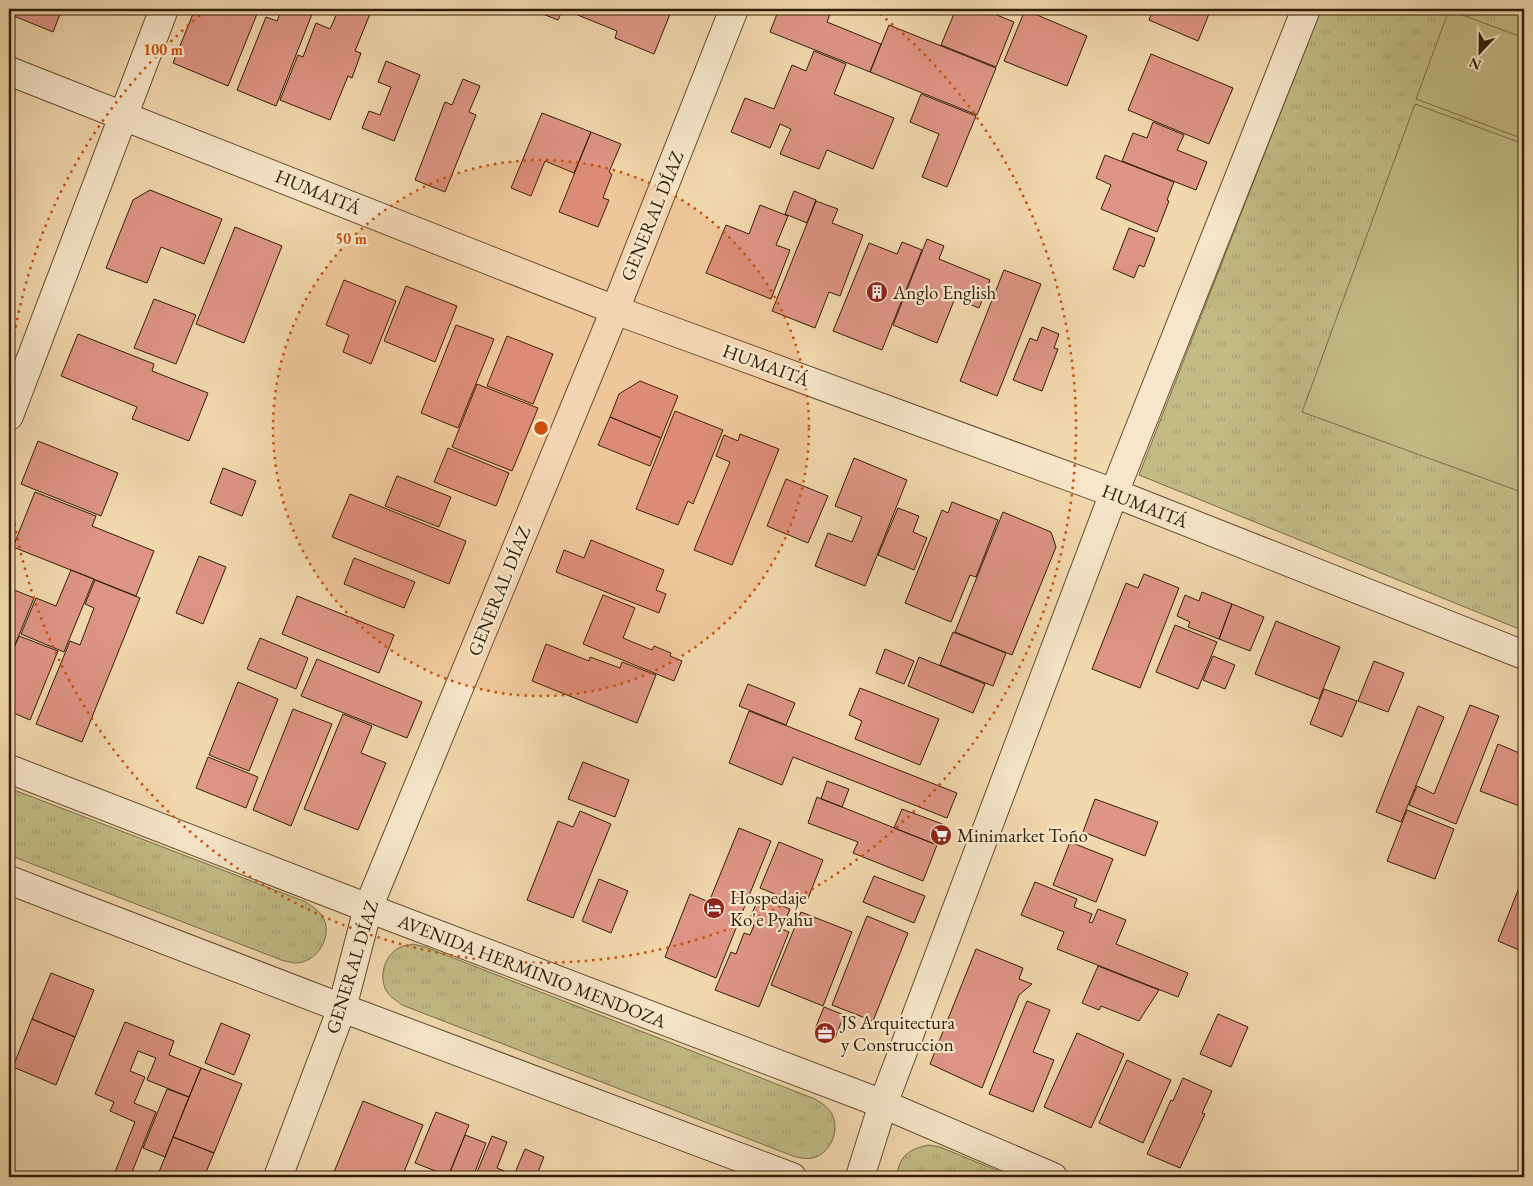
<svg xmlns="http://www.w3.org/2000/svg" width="1533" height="1186" font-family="'EB Garamond',serif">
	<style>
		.park { fill: url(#park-tufts); stroke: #786d46 }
		.garden { fill: #c2bc84; stroke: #786d46 }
		.building { fill: #df9586; stroke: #2f1e07 }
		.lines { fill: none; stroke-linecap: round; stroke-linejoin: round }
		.minor-casing { stroke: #604c30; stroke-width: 30 }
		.tertiary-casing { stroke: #604c30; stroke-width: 30 }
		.minor { stroke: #f7e6ca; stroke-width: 28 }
		.tertiary { stroke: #f7e6ca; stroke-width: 28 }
		.ring { fill: none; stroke: #cc500b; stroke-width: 2.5; stroke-dasharray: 2.5 5 }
		.labels { text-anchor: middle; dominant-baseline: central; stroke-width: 4.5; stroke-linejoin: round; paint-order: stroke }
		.street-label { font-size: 19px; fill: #2f1e07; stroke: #f7e6ca }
		.poi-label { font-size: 19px; fill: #2f1e07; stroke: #f7e6ca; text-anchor: start }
		.centre { fill: #cc500b; stroke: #f7e6ca; stroke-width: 2.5 }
		.ring-label { font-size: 15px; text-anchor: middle; font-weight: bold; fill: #cc500b; stroke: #f7e6ca; stroke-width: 4.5; stroke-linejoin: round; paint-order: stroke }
	</style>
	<defs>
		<pattern id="park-tufts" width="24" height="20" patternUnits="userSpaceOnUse" patternTransform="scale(1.25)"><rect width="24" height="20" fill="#c2bc84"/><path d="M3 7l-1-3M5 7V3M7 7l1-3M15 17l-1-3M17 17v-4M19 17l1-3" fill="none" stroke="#a7a170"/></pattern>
	</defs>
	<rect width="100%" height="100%" fill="#f2d8ad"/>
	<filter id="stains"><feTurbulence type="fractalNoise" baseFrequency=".004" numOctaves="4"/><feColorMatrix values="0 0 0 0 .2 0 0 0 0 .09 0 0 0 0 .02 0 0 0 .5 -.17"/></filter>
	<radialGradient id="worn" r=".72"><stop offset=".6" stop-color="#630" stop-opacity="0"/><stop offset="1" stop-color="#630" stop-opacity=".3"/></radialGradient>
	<path class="park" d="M1321,9h189l14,5v617l-385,-156z
		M9,788l297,114c7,5 14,9 18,17 8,19 -7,43 -28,44 -4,0 -8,-2 -12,-2l-275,-106z
		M413,944l12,3 390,152c7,4 13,8 17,15 8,16 -1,37 -16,43 -8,3 -15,1 -23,-1l-391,-151c-6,-5 -14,-9 -17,-17 -6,-15 1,-35 16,-41 4,-2 9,-2 12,-3z
		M928,1145l12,2 73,30h-116c1,-20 12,-28 31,-32z"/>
	<path class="garden" d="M1449,10l75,28v101l-108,-40z
		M1415,104l109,40v349l-222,-81z"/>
	<path class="building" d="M9,9h53l-9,23 -44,-18z
		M195,9h64l-31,77 -55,-23z
		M282,9h32l-38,97 -39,-16 29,-73 11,4z
		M339,9h33l-17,42 6,2 -9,25 -4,-2 -18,44 -50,-20 18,-45 5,2 13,-34 14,6z
		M530,9h142l-18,45 -39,-16 2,-7 -54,-22 -5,11z
		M779,9h53l-5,13 54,22 -11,28 -100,-40z
		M956,9h26l32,13 -18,45 -55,-22z
		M1153,9h58l-13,32 -49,-21z
		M1025,10l62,26 -20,50 -63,-25z
		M889,25l107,43 -19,47 -107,-43z
		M814,51l32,13 -12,30 60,24 -21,51 -46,-19 -8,19 -39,-15 11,-25 -11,-5 -10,24 -39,-16 14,-34 29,11 18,-44 14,6z
		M1151,54l82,34 -24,56 -81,-34z
		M386,61l34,14 -26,66 -32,-13 7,-17 11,4 11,-28 -13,-5z
		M463,79l17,7 -11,26 7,3 -31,77 -30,-12 30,-78 7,3z
		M921,94l55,22 -29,71 -25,-10 17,-43 -29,-12z
		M542,113l49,19 -17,41 -29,-12 -14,35 -20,-8z
		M1153,122l31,13 -7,15 30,12 -11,28 -74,-29 11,-28 14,5z
		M591,132l30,12 -12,28 3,2 -9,24 6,2 -11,27 -39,-15z
		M1105,155l69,27 -7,18 2,1 -12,31 -56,-23 10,-24 -15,-7z
		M150,190l72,29 -18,45 -43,-17 -14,36 -41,-15 27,-68z
		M794,191l22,9 -9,23 -22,-9z
		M816,201l22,8 -6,14 31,12 -23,61 -11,-4 -14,36 -43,-17z
		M760,205l28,11 -12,29 14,5 -19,49 -65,-26 20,-48 23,9z
		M235,227l47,19 -38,97 -48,-19z
		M1129,228l26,10 -11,29 -5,-2 -5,13 -21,-9z
		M927,239l17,7 -5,13 51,21 -11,28 -24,-10 -18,45 -44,-18z
		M902,242l20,8 -40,100 -49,-19 36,-88 28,11z
		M1004,270l37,14 -44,112 -37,-15z
		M344,280l52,21 -25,63 -28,-12 6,-17 -23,-10z
		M406,286l51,20 -22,56 -51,-21z
		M154,299l42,16 -20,49 -42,-16z
		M456,325l38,14 -36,89 -37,-15z
		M1042,327l17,7 -5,14 4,1 -16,42 -29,-11 17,-42 7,3z
		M78,334l76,30 -2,7 56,22 -19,48 -57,-22 5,-12 -76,-31z
		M507,336l46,18 -20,50 -46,-18z
		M640,381l38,15 -17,42 -51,-21 9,-23z
		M477,384l61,24 -26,63 -60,-24z
		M675,411l48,19 -30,74 -5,-3 -10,24 -42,-16z
		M610,417l51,21 -11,28 -52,-21z
		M740,434l39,15 -47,116 -38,-15 36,-88 -14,-6 8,-21 14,6z
		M38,441l80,32 -17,43 -80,-32z
		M448,448l61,25 -13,33 -62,-24z
		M854,458l53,22 -42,106 -50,-20 13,-33 24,9 10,-25 -27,-11z
		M223,468l33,13 -14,35 -32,-13z
		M397,476l54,21 -12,30 -54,-21z
		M786,479l42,17 -20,47 -41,-17z
		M35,492l61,24 -4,10 62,25 -18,45 -123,-49z
		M350,494l116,47 -17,43 -117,-47z
		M952,502l46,18 -22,57 -6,-2 -19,47 -46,-19 37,-93 6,3z
		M898,508l21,8 -6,16 14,6 -13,32 -36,-15z
		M1003,512l48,20 5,15 -44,108 -57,-23z
		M591,540l73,30 -8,20 10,4 -7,19 -103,-41 8,-22 20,8z
		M199,556l27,11 -23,57 -27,-11z
		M354,558l61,24 -11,26 -60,-24z
		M71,570l23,9 -30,73 -43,-18 15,-36 20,8z
		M1144,574l35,14 -39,100 -48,-19 34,-86 12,5z
		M95,580l45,18 -58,144 -46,-18 34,-83 10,4 14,-37 -9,-4z
		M12,589l22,9 -21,52 -4,-1v-51z
		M1202,592l30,12 -13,35 -31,-12 2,-5 -13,-6 8,-21 14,6z
		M603,595l32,13 -12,30 29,12 2,-4 17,7 -1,3 12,5 -8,20 -91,-37z
		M297,596l97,39 -15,38 -97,-39z
		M1232,604l32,13 -14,34 -31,-12z
		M1276,621l64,26 -21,52 -64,-25z
		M1175,625l42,17 -19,47 -42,-17z
		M953,632l53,21 -13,33 -53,-21z
		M19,636l39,15 -28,69 -21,-9v-62l4,1z
		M260,638l48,20 -12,31 -49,-20z
		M546,644l43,17 1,-4 30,11 2,-6 34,13 -19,48 -105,-42z
		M885,649l29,12 -10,23 -28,-11z
		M1213,656l22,9 -10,24 -22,-9z
		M919,657l66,27 -12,29 -65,-27z
		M317,659l105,43 -15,36 -106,-42z
		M1374,661l30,12 -16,39 -30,-11z
		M238,682l40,17 -29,72 -40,-16z
		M748,684l47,19 -9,22 -47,-19z
		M860,688l79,31 -19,46 -65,-26 7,-18 -13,-6z
		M1324,689l33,12 -15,36 -32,-13z
		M1470,705l29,11 -43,108 -47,-19 8,-19 17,8z
		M1418,706l26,11 -43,105 -25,-10z
		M293,709l39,15 -41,102 -38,-16z
		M749,711l208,82 -10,25 -154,-61 -11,28 -53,-22z
		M343,714l29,12 -11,27 25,10 -28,67 -54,-21z
		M1498,744l26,11v46l-2,6 -42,-16z
		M208,757l50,20 -12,31 -50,-20z
		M583,762l46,18 -14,37 -47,-18z
		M827,781l22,8 -7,18 -21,-8z
		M817,797l120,48 -14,36 -70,-28 5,-11 -50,-19z
		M1095,799l63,23 -13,34 -62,-24z
		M902,809l43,16 -8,20 -43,-17z
		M1407,810l47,19 -19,50 -48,-18z
		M580,811l31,13 -38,94 -46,-18 31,-79 15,6z
		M739,828l32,13 -55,137 -51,-21 25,-63 19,8z
		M779,842l44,18 -18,46 -45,-18z
		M1070,842l43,17 -17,43 -43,-17z
		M1524,875v77l-26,-11z
		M874,876l51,20 -11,27 -51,-21z
		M599,879l29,12 -17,42 -29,-12z
		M1035,882l42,17 -3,8 18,7 -3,8 3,1 6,-14 28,11 -10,24 72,29 -10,24 -121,-48 7,-17 -43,-17z
		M759,897l31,12 -8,20 7,3 -30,75 -44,-17 16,-38 5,2 8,-21 6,2 4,-10 -6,-2z
		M801,912l51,20 -29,74 -52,-21z
		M867,916l41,17 -35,88 -41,-16z
		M976,949l47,19 -4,11 13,5 -13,11 -37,93 -52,-24z
		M1098,966l61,24 -20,31 -38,-15 -2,4 -17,-7z
		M51,973l43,17 -19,47 -43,-18z
		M1027,1001l23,9 -17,42 21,8 -21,52 -44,-18z
		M824,1007l20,8 -9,23 -20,-9z
		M1218,1014l30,13 -17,40 -31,-13z
		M32,1019l43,18 -19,48 -43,-18z
		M125,1022l49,19 -5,14 32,13 -12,29 -42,-17 9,-22 -18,-7 -8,20 15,6 -11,26 22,9 -26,65h-17l22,-55 -25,-11 4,-9 -19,-8z
		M221,1023l29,12 -16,40 -29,-12z
		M1077,1033l47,21 -33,74 -47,-21z
		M1127,1060l44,20 -28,63 -44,-20z
		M201,1068l41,16 -28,69 -41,-16z
		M1183,1078l29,13 -10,22 3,1 -25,54 -33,-14 24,-54 2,1z
		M167,1089l22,8 -24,60 -22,-9z
		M363,1101l60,24 -21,52h-70z
		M436,1112l33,13 -21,52h2h-14l2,-5 -23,-9z
		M465,1135l21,8 -13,34h-25z
		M492,1136l15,6 -10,26 17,7 11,-26 19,8 -8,20h-61z
		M173,1137l41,16 -10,24h-47z"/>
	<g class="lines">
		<g class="minor-casing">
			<path id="minor" d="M9,71l606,239 499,183 410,162
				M9,416l155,-407
				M278,1177l64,-169 26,-100 247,-598 119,-301
				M860,1177l23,-73 231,-611 192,-484"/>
		</g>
		<g class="tertiary-casing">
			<path id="tertiary" d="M9,769l359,139 515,196 170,73
				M9,880l333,128 450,169"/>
		</g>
		<use href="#minor" class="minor"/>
		<use href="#tertiary" class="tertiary"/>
	</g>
	<circle cx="541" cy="428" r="268" fill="#cc500b" fill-opacity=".12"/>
	<g class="ring">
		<circle cx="541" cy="428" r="268"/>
		<path d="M9 372A535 535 0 0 1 208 9M874 9A535 535 0 1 1 9 484"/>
	</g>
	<defs>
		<g id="building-disc" transform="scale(1.125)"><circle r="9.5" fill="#8f2418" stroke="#f7e6ca"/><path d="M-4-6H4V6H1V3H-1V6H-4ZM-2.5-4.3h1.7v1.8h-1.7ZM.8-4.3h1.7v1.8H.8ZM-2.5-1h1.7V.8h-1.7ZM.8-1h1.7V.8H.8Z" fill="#fff"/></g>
		<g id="supermarket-disc" transform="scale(1.125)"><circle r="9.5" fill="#8f2418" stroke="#f7e6ca"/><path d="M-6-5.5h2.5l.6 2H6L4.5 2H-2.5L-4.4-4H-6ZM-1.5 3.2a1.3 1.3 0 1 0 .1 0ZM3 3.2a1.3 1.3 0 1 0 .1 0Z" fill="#fff"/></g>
		<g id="hotel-disc" transform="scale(1.125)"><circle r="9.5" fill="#8f2418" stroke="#f7e6ca"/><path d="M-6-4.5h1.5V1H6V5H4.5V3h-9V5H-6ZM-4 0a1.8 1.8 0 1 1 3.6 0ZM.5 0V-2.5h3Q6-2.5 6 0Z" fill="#fff"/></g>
		<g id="office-disc" transform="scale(1.125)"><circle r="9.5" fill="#8f2418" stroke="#f7e6ca"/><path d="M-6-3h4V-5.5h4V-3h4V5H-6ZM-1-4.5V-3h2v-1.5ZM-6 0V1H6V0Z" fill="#fff"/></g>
	</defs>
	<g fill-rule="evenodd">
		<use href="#building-disc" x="877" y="292"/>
		<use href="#supermarket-disc" x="941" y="835"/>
		<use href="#hotel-disc" x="714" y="908"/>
		<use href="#office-disc" x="825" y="1033"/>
	</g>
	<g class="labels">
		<g class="street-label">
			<text transform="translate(318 192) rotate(22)">HUMAITÁ</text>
			<text transform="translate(652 216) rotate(-68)">GENERAL DÍAZ</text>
			<text transform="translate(766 365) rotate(20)">HUMAITÁ</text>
			<text transform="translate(1145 506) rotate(21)">HUMAITÁ</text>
			<text transform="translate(499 591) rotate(-68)">GENERAL DÍAZ</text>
			<text transform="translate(352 967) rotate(-73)">GENERAL DÍAZ</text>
			<text transform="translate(532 971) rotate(21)">AVENIDA HERMINIO MENDOZA</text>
		</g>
		<g class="poi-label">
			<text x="893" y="292">Anglo English</text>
			<text x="957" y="835">Minimarket Toño</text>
			<text x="730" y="897">Hospedaje<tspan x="730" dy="22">Ko'e Pyahu</tspan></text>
			<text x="841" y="1022">JS Arquitectura<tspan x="841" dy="22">y Construccion</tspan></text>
		</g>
	</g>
	<circle cx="541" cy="428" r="8" class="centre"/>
	<g class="ring-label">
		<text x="163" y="55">100 m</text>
		<text x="351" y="244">50 m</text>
	</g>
	<rect width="1533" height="1186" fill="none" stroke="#f2d8ad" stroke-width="30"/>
	<rect x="10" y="10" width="1513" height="1166" fill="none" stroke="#2f1e07" stroke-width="2.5"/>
	<rect x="15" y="15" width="1503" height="1156" fill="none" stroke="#2f1e07"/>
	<g transform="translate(1480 52) rotate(202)" stroke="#f7e6ca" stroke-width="4" paint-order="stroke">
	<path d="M0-4L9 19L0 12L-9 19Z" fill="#2f1e07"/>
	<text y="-8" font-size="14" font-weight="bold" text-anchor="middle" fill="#2f1e07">N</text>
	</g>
	<rect width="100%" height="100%" filter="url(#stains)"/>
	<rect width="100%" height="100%" fill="url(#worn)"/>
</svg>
